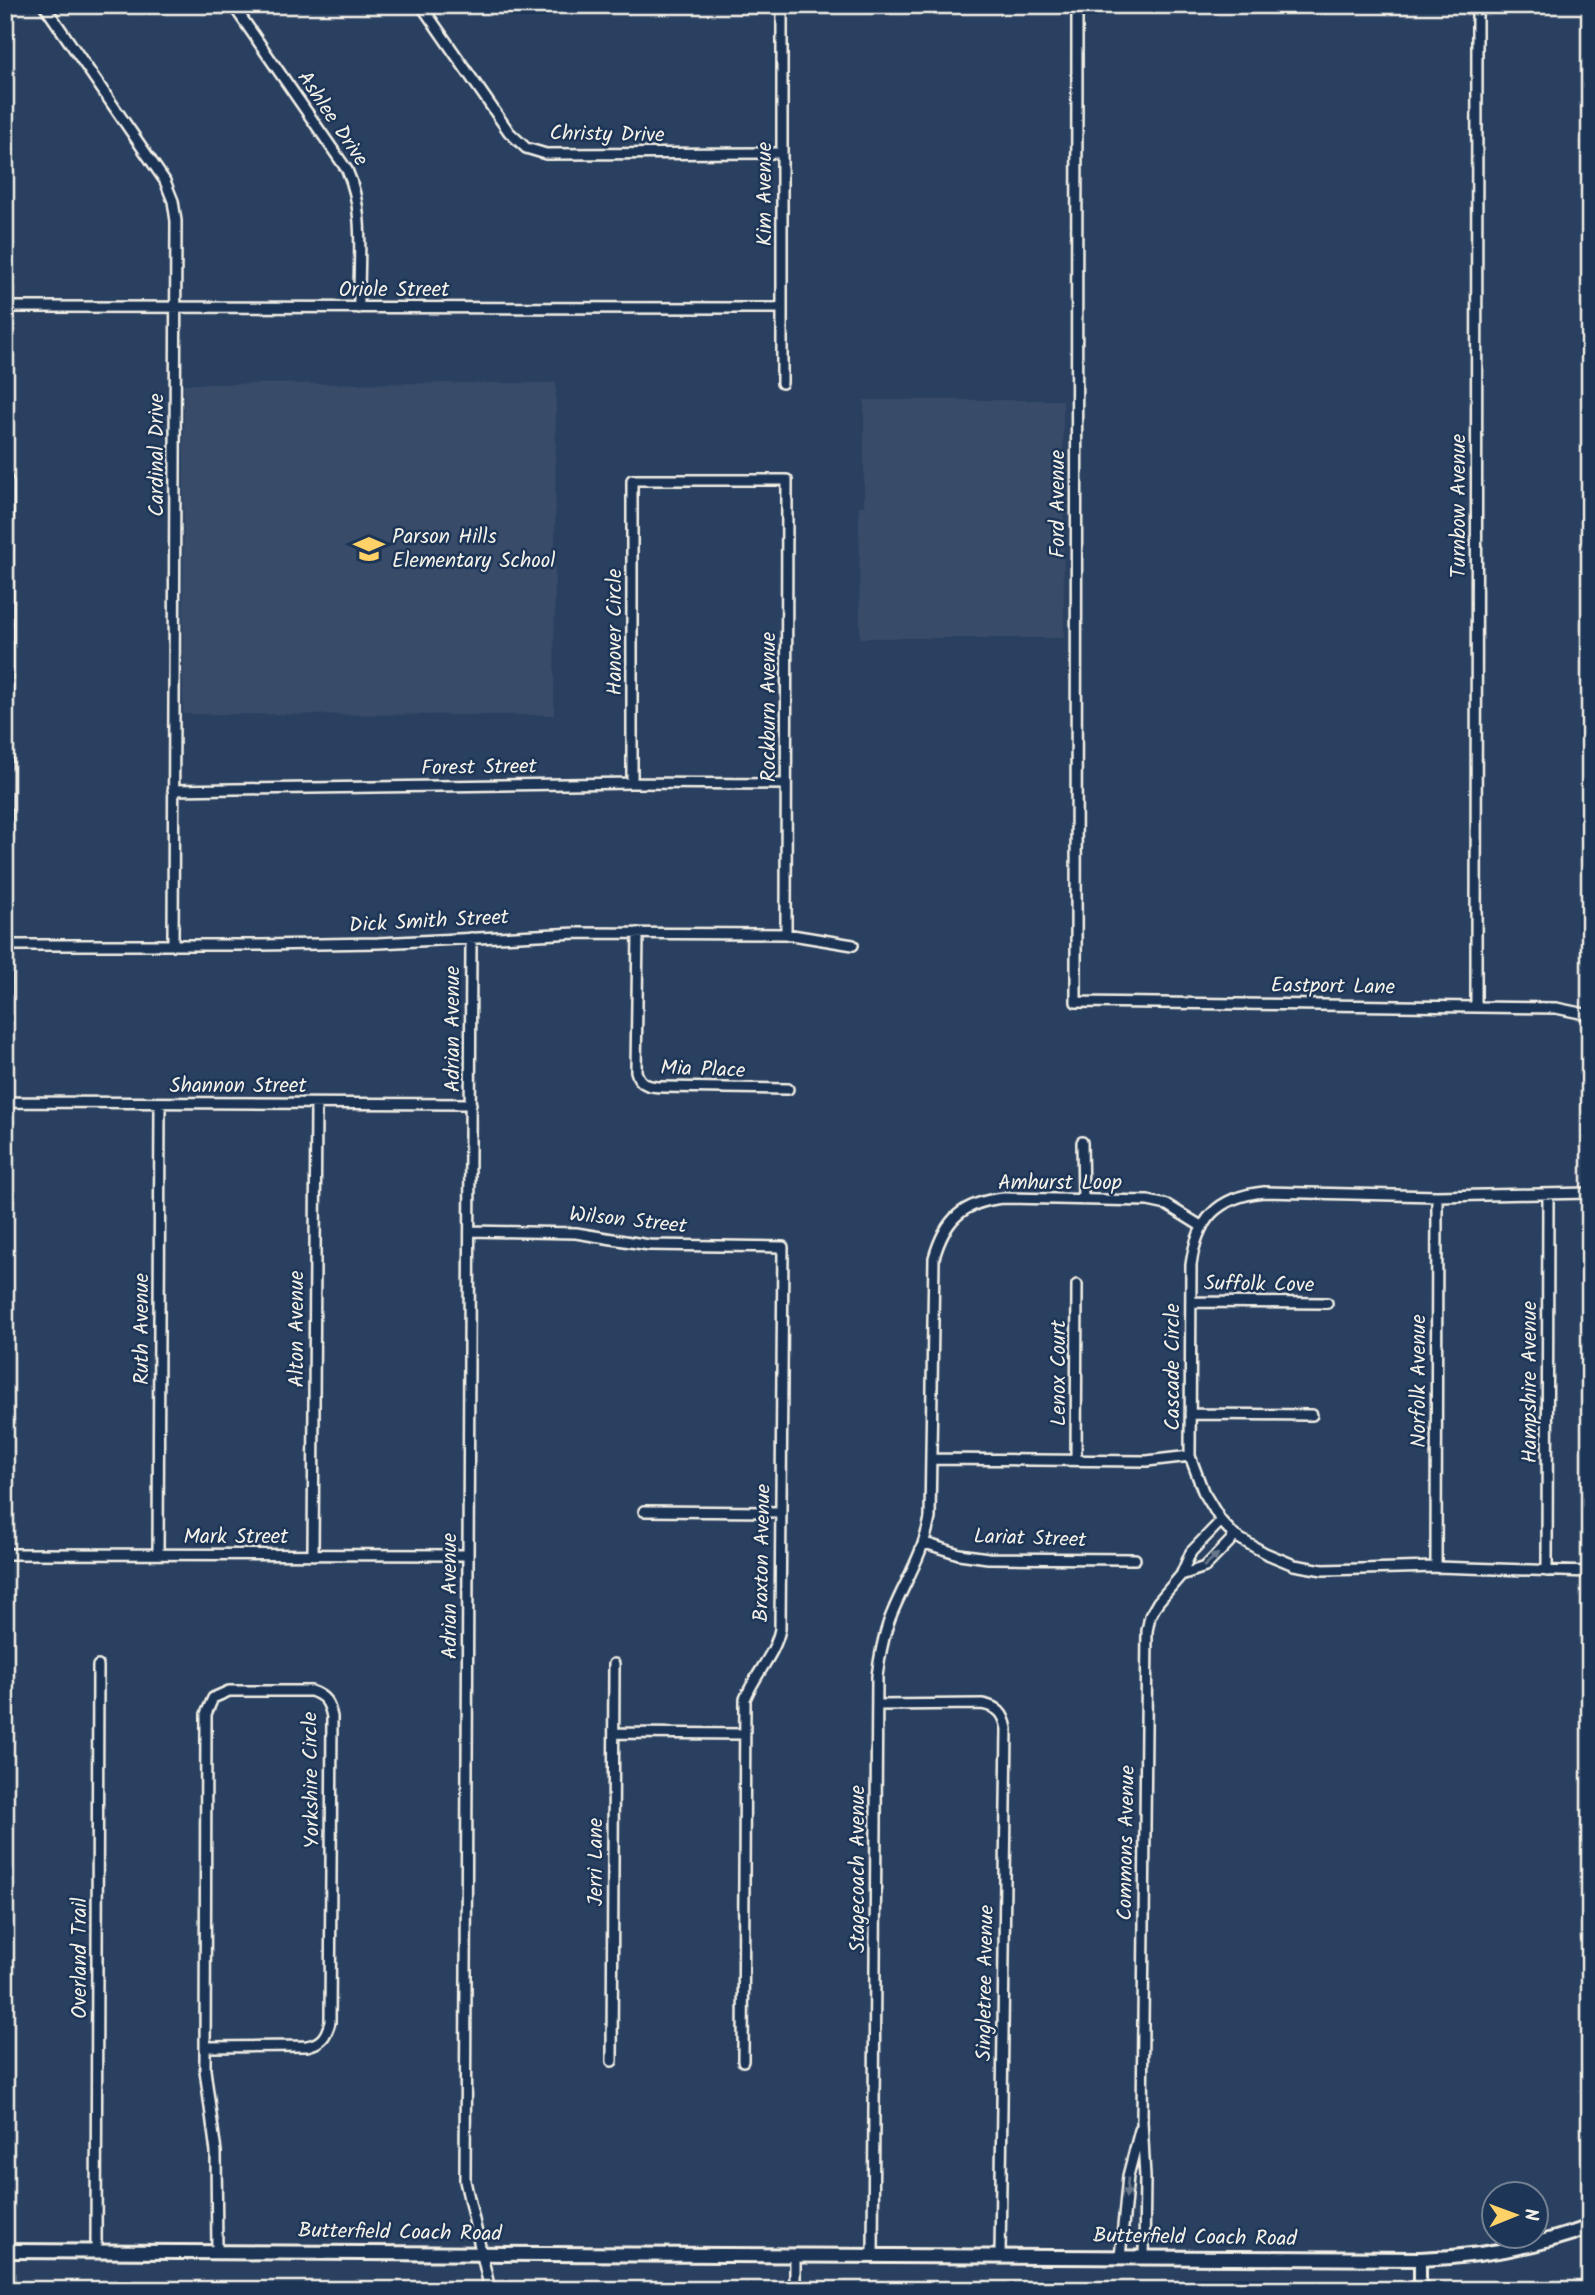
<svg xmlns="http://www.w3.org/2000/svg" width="1595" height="2295" font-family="Kalam,sans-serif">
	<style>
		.built { fill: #374c69 }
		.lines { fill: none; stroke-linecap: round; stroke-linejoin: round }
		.minor-casing { stroke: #f4f1e8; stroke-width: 14 }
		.tertiary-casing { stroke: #f4f1e8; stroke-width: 16 }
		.secondary-casing { stroke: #f4f1e8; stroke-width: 18 }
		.minor { stroke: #1d3557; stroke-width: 9 }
		.tertiary { stroke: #1d3557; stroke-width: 10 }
		.secondary { stroke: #1d3557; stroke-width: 12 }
		.oneway { fill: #68778a }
		.labels { text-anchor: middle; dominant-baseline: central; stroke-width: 5; stroke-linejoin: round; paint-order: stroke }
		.street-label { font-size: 21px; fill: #f4f1e8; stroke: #1d3557 }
		.poi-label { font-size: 21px; fill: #f4f1e8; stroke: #1d3557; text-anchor: start }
	</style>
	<rect width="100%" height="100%" fill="#2a4060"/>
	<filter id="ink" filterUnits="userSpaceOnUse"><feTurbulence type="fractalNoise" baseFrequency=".0143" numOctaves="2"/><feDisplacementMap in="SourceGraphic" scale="14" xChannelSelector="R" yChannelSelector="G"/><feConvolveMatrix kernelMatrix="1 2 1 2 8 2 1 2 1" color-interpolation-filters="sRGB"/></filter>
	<g filter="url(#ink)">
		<path class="built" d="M556,383l-2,332 -371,-1 1,-330z
			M864,400h199l1,238h-204l-1,-132h5z"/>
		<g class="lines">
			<g class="minor-casing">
				<path id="minor" d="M44,5l121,176 8,20 3,20 -3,723
					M233,5l114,165c19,42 11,93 12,138
					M421,5l88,127 17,16 20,6 236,-1
					M1077,5l-1,997 480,6 34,7
					M5,307l777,1
					M782,383v-378
					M5,474l3,8 -3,829
					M632,783v-303h155l-1,454
					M173,790l459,-7 154,1
					M638,933l-2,138c3,14 14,16 27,16l125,2
					M471,938l-6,1243 25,109
					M5,945h256l117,-2 199,-10 209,1 67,11
					M1476,1006l1,-1001
					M6,1102l465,2
					M1082,1142l1,58
					M1590,1193l-153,3 -173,-4c-48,5 -67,28 -73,73l-1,191 13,35 18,30 14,15 30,17 29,12 29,5 113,-3 154,5
					M470,1231l106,2 73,12 134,2 -3,382c-5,26 -25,45 -35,70l-2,362
					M1191,1302l136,1
					M1190,1414l122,1
					M932,1459l215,2 43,-5
					M1076,1460l1,-175
					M644,1511l137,1
					M925,1543l34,11 29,4 147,1
					M5,1554l462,1
					M158,1554l2,-451
					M313,1555l3,-451
					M1436,1567l1,-371
					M1547,1571l1,-377
					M1181,1575l24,-8 30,-31
					M877,1705l105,-1c16,3 22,9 25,25l-7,527
					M614,1733l131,1
					M205,2047l102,-1c14,-3 19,-9 23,-24l2,-305c-3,-15 -7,-21 -21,-26h-82l-16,7 -7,16 -1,356 11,82 1,99
					M612,2061l2,-397
					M96,2251l2,-585
					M873,2255l4,-579c3,-22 7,-45 16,-65 14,-33 30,-57 37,-93l4,-260c11,-39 29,-56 70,-60l144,3 19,4 34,21
					M1120,2257l8,-81 12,-46
					M1144,2258l1,-81 -3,-56 5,-490 3,-15 8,-14 23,-27 10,-23 30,-31
					M795,2290v-35"/>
			</g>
			<g class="tertiary-casing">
				<path id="tertiary" d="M1420,2290v-31"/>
			</g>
			<g class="secondary-casing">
				<path id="secondary" d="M5,2251l1415,8c59,-2 115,-12 170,-32"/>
			</g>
			<use href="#minor" class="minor"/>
			<use href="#tertiary" class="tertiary"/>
			<use href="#secondary" class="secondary"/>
		</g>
		<defs><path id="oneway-solid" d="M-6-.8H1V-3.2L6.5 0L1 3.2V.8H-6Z" transform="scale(1.75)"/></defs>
		<g class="oneway">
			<use href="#oneway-solid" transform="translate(1211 1560) rotate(-42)"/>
			<use href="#oneway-solid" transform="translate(1127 2188) rotate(96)"/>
		</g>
	</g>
	<defs>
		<g id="school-bare" transform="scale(2.415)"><path d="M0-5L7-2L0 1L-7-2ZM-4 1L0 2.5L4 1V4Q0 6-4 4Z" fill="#ffd166" stroke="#1d3557" stroke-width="2.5" paint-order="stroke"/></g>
	</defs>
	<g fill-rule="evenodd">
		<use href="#school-bare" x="369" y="549"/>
	</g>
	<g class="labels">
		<g class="street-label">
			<text transform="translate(332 119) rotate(56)">Ashlee Drive</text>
			<text transform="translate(607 135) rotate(1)">Christy Drive</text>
			<text transform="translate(765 194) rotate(-90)">Kim Avenue</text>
			<text x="394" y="290">Oriole Street</text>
			<text transform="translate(157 455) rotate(-90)">Cardinal Drive</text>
			<text transform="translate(1058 504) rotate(-90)">Ford Avenue</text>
			<text transform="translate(1459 506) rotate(-90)">Turnbow Avenue</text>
			<text transform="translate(615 632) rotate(-90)">Hanover Circle</text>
			<text transform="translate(769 707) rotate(-90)">Rockburn Avenue</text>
			<text transform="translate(479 768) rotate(-1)">Forest Street</text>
			<text transform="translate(429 922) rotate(-3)">Dick Smith Street</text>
			<text transform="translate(1333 987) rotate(1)">Eastport Lane</text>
			<text transform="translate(453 1029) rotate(-90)">Adrian Avenue</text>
			<text transform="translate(703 1070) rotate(2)">Mia Place</text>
			<text x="238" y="1086">Shannon Street</text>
			<text x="1060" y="1183">Amhurst Loop</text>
			<text transform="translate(628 1221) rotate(6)">Wilson Street</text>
			<text transform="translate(1259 1285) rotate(1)">Suffolk Cove</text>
			<text transform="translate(142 1329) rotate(-90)">Ruth Avenue</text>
			<text transform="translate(297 1329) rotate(-90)">Alton Avenue</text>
			<text transform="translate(1173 1367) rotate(-90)">Cascade Circle</text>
			<text transform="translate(1059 1373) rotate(-90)">Lenox Court</text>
			<text transform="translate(1419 1381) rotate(-90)">Norfolk Avenue</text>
			<text transform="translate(1530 1382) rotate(-90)">Hampshire Avenue</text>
			<text x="236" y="1537">Mark Street</text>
			<text transform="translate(1030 1539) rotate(2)">Lariat Street</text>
			<text transform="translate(763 1553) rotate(-89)">Braxton Avenue</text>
			<text transform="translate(450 1596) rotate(-90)">Adrian Avenue</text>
			<text transform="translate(312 1780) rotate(-91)">Yorkshire Circle</text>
			<text transform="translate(1127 1843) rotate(-89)">Commons Avenue</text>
			<text transform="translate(596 1862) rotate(-90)">Jerri Lane</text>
			<text transform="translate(858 1869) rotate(-90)">Stagecoach Avenue</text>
			<text transform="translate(80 1958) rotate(-90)">Overland Trail</text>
			<text transform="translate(986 1983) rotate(-89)">Singletree Avenue</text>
			<text transform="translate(400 2233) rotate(1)">Butterfield Coach Road</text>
			<text transform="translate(1195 2238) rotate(1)">Butterfield Coach Road</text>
		</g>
		<g class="poi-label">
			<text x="392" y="537">Parson Hills<tspan x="392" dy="24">Elementary School</tspan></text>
		</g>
	</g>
	<rect width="1595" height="2295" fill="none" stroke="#1d3557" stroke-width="28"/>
	<rect x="14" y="14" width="1567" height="2267" fill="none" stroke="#f4f1e8" stroke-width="2.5" filter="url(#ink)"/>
	<g transform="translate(1515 2215) rotate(89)"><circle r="33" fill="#1d3557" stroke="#738091" stroke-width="2"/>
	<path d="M0-5L12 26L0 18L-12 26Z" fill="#ffd166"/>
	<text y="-10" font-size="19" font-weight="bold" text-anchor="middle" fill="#f4f1e8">N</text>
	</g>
</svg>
